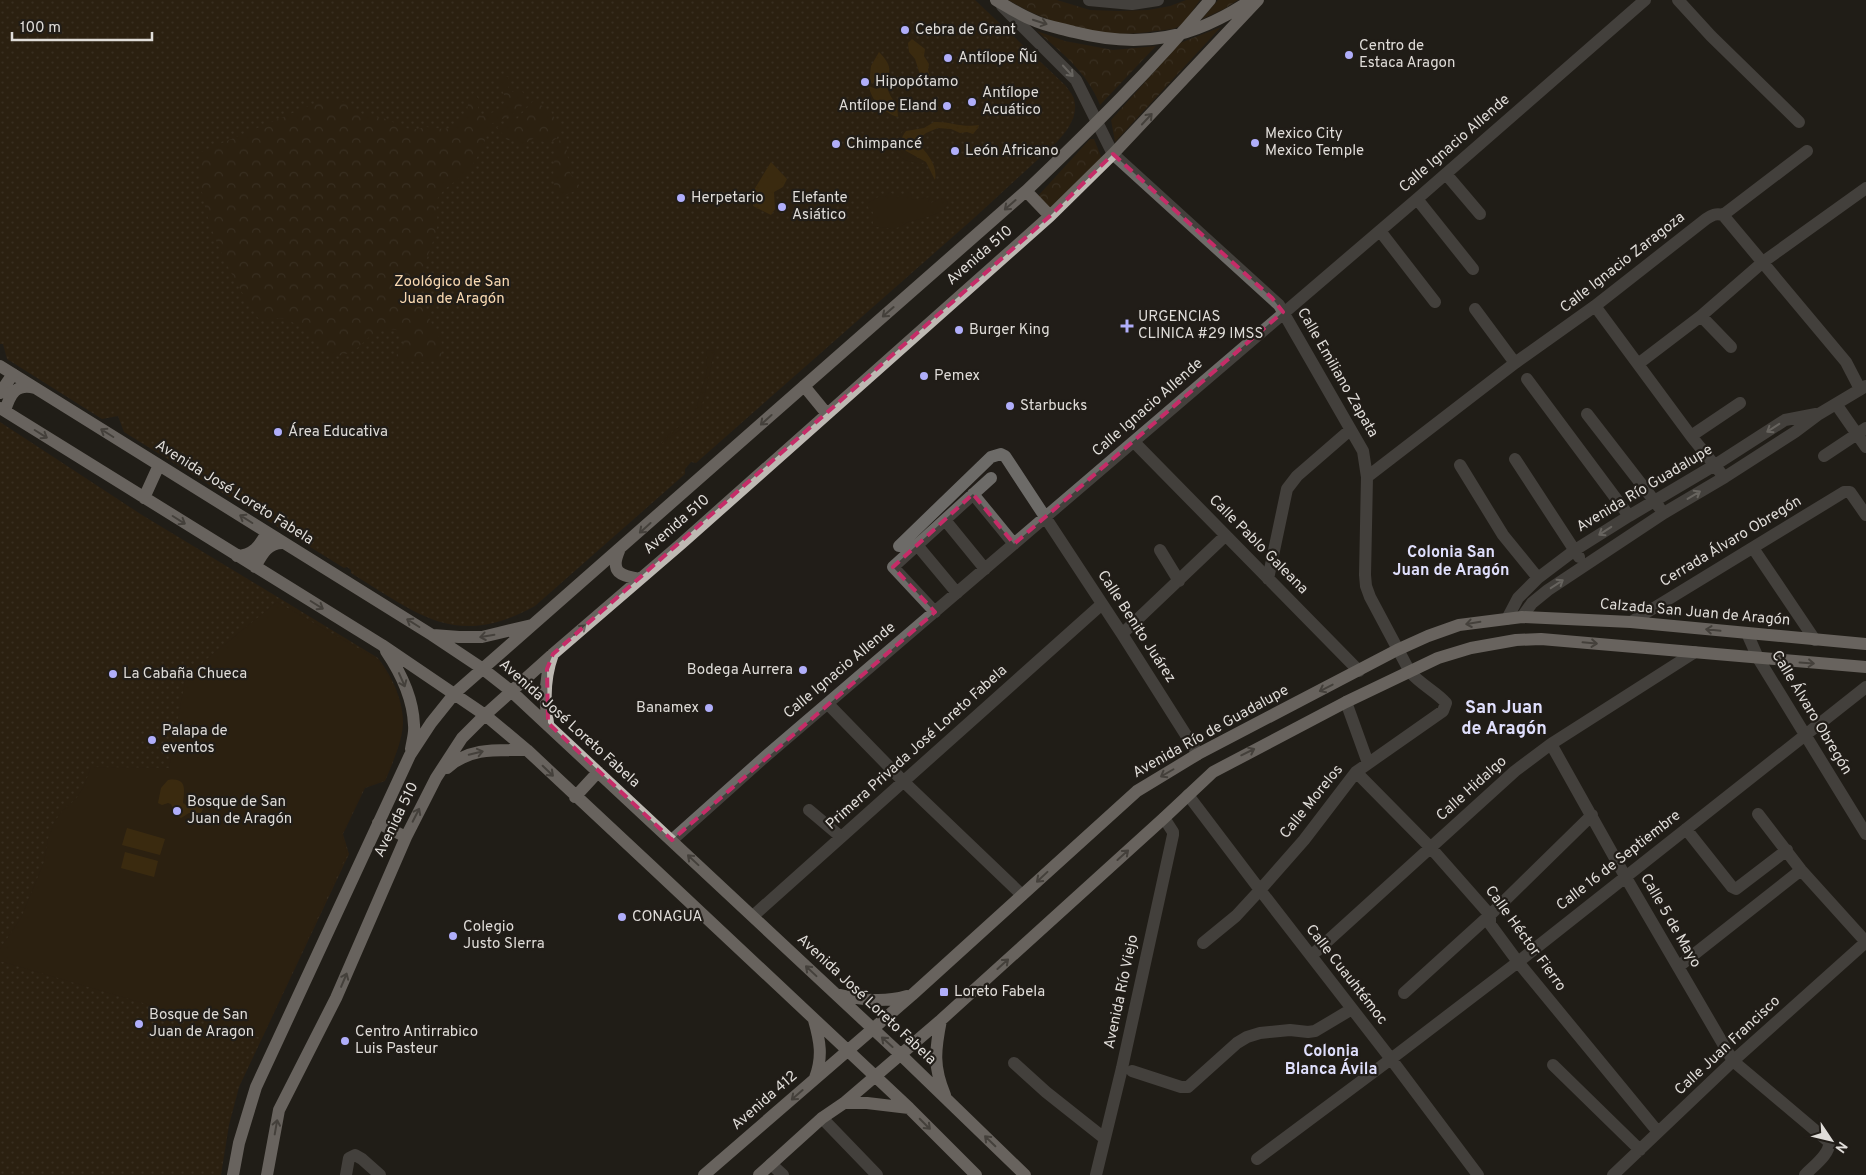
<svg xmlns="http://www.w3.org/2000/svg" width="1866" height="1175" font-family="Overpass,sans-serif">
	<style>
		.grass { fill: url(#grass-dots) }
		.forest { fill: url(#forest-crowns) }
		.garden { fill: #382408 }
		.water { fill: #5a3b06 }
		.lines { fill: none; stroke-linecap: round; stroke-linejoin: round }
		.minor { stroke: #6d6b68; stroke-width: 12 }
		.major { stroke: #beb9b3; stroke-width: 12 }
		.oneway { stroke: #706b66 }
		.oneway2 { stroke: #bdbab6 }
		.marked { fill: none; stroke: #c52c68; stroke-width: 4; stroke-dasharray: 10 6; stroke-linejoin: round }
		.poi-dot { fill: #b0aefa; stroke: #211d18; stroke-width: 2 }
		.labels { text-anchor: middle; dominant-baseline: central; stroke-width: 4.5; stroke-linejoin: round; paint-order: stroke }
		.poi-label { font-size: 15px; fill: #dfdcd8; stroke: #211d18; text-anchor: start }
		.street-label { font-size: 15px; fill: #dfdcd8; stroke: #211d18 }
		.park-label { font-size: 15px; fill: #f9d9b1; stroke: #211d18 }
		.neighbourhood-label { font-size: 16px; font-weight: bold; fill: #dfdffc; stroke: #211d18 }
		.quarter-label { font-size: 18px; font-weight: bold; fill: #dfdffc; stroke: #211d18 }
	</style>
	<defs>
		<pattern id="grass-dots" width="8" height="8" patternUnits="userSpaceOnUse" patternTransform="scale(1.25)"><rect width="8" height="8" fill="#382408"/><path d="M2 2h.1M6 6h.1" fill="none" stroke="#54432b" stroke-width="1.8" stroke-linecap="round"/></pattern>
		<pattern id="forest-crowns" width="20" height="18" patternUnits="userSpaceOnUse" patternTransform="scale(1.25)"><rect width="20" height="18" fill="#382408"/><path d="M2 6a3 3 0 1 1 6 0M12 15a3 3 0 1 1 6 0" fill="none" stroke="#54432b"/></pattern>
	</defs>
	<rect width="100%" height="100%" fill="#211d18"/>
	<path class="grass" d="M0,0h975l90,85c3,4 8,10 9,14 5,17 -7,32 -17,43l-84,77 -277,244 -5,-1 -6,7v5l-150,132c-79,44 -117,8 -184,-33v-3l-4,-3 -3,1 -220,-136 -6,-16 -16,3 -95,-60 -4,-15h-3z
		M0,422l142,93 236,143c33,45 29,74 7,123l-20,7 -22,46 6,20 -110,233 -10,38 -8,50h-221z"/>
	<path class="forest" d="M1008,0h49l33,10 29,1 29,-1 22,-4 16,-6h14c-5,7 -15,23 -22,27 -6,3 -16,3 -23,4 -51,9 -102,-5 -147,-31z
		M1218,0h20l-14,9 -22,10z
		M1221,27l-106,115 -4,-22 69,-77z
		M1037,31l28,10 48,9 43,-4 -56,59c-13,-33 -37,-51 -63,-74z
		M506,77h3c-3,6 -2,12 4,15l8,-2 5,6v6l-14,13 -21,9c-7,18 -11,34 -25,48 -8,9 -22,15 -28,26 -4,9 1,20 -1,30 -5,22 -21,48 -15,71 4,14 12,29 19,42l2,7 -3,12c-6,3 -37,2 -43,-1l-2,-3c9,-7 10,-15 5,-25 -34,-8 -33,20 -58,24 -19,2 -25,-14 -37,-25 -5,-4 -11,-7 -17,-10 -9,-4 -21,1 -30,-2 -29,-44 -65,-111 -57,-166l122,-52 9,-1 10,2 22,14 22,4 25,11 16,-3 16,2 8,-1 10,-7 6,-9 2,-16 7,-4 2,6v15l3,3 19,-6 6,-11 -8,-18z
		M533,101l17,9 10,18 -3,10 -8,6 -15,-6 -11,7 -7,-4 -9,-1 -10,-13 20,-8z
		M562,136l4,8 4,29 11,15 -17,8 -8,-3 -3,-14 2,-30z
		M1090,139h4l8,20 -46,48h-8l-11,-10z"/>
	<path class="garden" d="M905,127l1,4 -4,7v7l12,11 12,6c-11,3 -31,-2 -31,-16z
		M889,192l10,5 10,-5 3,3 -1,5 19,-3 -2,5 2,1 14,-5 4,5c-7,14 -29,15 -42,20 -3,2 -7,5 -11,5 -7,1 -16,-1 -24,-2l2,-2v-12l-5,-5v-4l12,-7 6,1z
		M715,350l-15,64 -41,32 9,-11 25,-19 2,-4 11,-37 1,-24z
		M277,602l100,57c14,18 27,41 26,65 -1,20 -11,39 -19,56l-20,8 -22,47 5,19 -85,184 -262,-77v-12l21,-31 23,-56 4,-23 7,-18 8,-11 13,-11 8,-13 7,-19 78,1 17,-92z"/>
	<path class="water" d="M912,39l13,10 -1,7 5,8 -1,6 3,8 -1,3 -7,3 -8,-25 -6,-7 -1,-9z
		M879,52c20,20 4,23 9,38 4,11 10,13 10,27 -14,-4 -27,-16 -29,-31l7,3 4,-1 1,-3 -4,-4 -8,3 2,-18z
		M934,122c16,-1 28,6 45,3l-1,3 -5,6 -6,-2 -7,1 -9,-4 -13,-1 -12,5 -7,6 -1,5c9,8 20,22 17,36l-9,-18 -20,-11c-7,-7 -5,-14 0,-20l18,-3z
		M771,162l16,17 -4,8 -9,5 1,17 -4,6 -18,-9 1,-16z
		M168,780c20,-3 16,11 15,23l6,4 7,-4h4l3,6 -2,4h-12l-8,5 -5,-3 -5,-11 -3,-1 -6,2 -4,-2 3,-15z
		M127,828l38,11 -5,16 -38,-10z
		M125,852l33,9 -4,16 -33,-9z"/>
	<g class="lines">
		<path class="minor" d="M1089,0l43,4 26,-4
			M1678,0l33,36 88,86
			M1002,6l74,74 37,74 166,151 84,146 4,26 -2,98 1,11 4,11 40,75c10,12 28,21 36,31l-3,8 -87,61 -52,68 -44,50 -24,26 -33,27
			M1446,174l34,40
			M1417,199l56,70
			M1723,215l84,-64
			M1380,231l55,71
			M1595,306l96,130 29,36
			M1475,309l40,54
			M1701,316l30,31
			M1638,364l63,-48 62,-54 103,-74
			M1527,379l102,137
			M1836,404l30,43
			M1587,414l72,93
			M1691,436l49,-33
			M1134,442l225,229
			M1824,456l42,-28
			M1515,459l64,98
			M1460,465l43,70 35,43
			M1367,477l148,-114 80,-57 111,-87c6,-4 10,-6 17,-4l123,147 14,27
			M973,494l41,50
			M945,520l40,49
			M917,545l40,48
			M899,546l92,-89 10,-3 4,2 117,178 76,120
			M1753,548l62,92
			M1160,550l19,31
			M1268,579l19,-90 10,-13 53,-46
			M935,612l-42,-45 98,-89
			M1522,617l10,-14 16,-13 116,-77 61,-36 70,-45 24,-18 47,-28
			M1507,619l11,-21 20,-20 37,-28 54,-34 86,-51 70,-45 31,-6
			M1631,622l213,-130h6l16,23
			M1747,633l11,25 108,176
			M1122,634l103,-98
			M1346,702l22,61
			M828,704l76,78 118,113
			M1551,744l74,132 108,185 96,81c2,12 -17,25 -24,33
			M1356,772l75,76 59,67v9l28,38 140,170
			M1188,795l72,95 131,169 87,116
			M809,810l32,27
			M1758,814l43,56 65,72
			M1686,829l46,58 4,2 51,-39
			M672,840l94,-84 651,-557 228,-199
			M753,916l349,-312
			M1311,956l204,-185 36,-27 144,-92
			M1678,967l123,-97
			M1404,993l86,-78 102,-100
			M1014,1063l32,29 58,46
			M1553,1065l87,85
			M1132,1071l49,16h7l49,-44 10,-6 13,-4 30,-3 18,2 7,-1 37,-22
			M822,1118l55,57
			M1257,1159l134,-100 127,-97 348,-275
			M771,1164l12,11
			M346,1175l3,-17 6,-3 7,4 18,16
			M1096,1175l26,-107 51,-233v-3l-9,-14
			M1613,1175l120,-114 133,-119"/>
		<path class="major" d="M996,0c12,7 24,15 37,20 12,6 27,8 41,12 68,17 119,7 177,-32
			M1026,191l24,25
			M0,366l432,269 51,34 28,22 390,364 124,120
			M804,386l23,28
			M0,393l13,-19
			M0,408l382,237 103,70 42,35 123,115 259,243 67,67
			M5,411c5,-17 11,-28 30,-23
			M144,498l15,-33
			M619,551c-9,21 1,25 21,28
			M237,556c16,-1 23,-10 30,-24
			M255,567c7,-13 13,-25 29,-24
			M433,635l26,2h23l50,-12
			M386,651c15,22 27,47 28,74 1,8 -2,17 -3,24
			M548,723c-4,-23 -3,-47 5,-69
			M447,768c23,-21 50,-18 80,-18
			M575,797l23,-25
			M378,823l28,14
			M836,994c25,6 47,9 71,2
			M814,1020c6,21 9,37 1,58
			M941,1020c-6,30 -8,47 4,75
			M844,1103h23l42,5
			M233,1175l6,-32 17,-56 154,-332 21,-32 24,-30 571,-502c64,-61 127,-123 184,-191
			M267,1175l12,-65 57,-112 70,-161 30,-59 26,-40 23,-23 68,-61 129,-111 368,-327 63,-62 145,-154
			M704,1175l208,-180 225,-204 61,-37 199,-104 31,-14 31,-11 63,-8 109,5 235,22
			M759,1175l63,-57 22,-15 97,-83 223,-202 49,-46 133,-70 92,-44 33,-10 45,-8 25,-1 325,28"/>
	</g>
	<defs><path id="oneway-shaft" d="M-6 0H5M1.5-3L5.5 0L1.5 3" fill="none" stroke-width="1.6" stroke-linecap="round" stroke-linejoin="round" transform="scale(1.25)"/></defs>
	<g class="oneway">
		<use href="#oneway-shaft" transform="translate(1040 22) rotate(18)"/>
		<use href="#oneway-shaft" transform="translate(1147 119) rotate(-47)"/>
		<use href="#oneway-shaft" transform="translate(1010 205) rotate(139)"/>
		<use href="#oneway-shaft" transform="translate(888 312) rotate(139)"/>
		<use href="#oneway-shaft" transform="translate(766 420) rotate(138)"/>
		<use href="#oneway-shaft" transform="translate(107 433) rotate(-148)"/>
		<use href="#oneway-shaft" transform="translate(41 434) rotate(32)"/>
		<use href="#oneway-shaft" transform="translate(246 519) rotate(-148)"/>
		<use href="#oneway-shaft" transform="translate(179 520) rotate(32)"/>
		<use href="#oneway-shaft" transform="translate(645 528) rotate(138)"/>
		<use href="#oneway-shaft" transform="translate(317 605) rotate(32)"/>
		<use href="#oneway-shaft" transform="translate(413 623) rotate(-148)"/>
		<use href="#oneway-shaft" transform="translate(1473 623) rotate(171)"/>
		<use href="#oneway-shaft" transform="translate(580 630) rotate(-41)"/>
		<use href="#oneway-shaft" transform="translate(1713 630) rotate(-174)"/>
		<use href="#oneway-shaft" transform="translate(487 636) rotate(171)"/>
		<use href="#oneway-shaft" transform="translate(1590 643) rotate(5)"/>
		<use href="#oneway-shaft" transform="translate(1807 663) rotate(4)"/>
		<use href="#oneway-shaft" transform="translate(402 680) rotate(66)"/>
		<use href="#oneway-shaft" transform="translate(1326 688) rotate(153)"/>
		<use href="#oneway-shaft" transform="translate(1248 752) rotate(-26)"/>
		<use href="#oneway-shaft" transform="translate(476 753) rotate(-14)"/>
		<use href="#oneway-shaft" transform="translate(548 771) rotate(44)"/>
		<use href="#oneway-shaft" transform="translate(1167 773) rotate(150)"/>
		<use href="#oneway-shaft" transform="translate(416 815) rotate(-63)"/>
		<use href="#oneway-shaft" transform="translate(1123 855) rotate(-42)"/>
		<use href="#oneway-shaft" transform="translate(693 860) rotate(-137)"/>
		<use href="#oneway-shaft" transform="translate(1042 877) rotate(137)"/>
		<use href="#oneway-shaft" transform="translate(1003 964) rotate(-42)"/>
		<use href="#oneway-shaft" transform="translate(811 971) rotate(-137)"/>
		<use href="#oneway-shaft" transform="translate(344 980) rotate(-67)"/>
		<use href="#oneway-shaft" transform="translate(887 1042) rotate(-138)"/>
		<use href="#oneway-shaft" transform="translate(797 1095) rotate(139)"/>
		<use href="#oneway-shaft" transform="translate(925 1124) rotate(45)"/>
		<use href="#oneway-shaft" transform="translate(276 1127) rotate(-80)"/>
		<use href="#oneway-shaft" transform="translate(990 1141) rotate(-136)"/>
	</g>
	<g class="oneway2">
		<use href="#oneway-shaft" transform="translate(1068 71) rotate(47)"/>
		<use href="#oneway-shaft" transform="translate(1773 428) rotate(147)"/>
		<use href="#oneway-shaft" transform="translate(1694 495) rotate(-31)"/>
		<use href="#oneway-shaft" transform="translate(1605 531) rotate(147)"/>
		<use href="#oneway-shaft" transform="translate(1557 584) rotate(-33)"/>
	</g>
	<path d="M0 0H1866V1175H0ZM1113,154l159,144 11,14 -269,232 -41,-50 -80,73 42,45 -263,228 -124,-117 -1,-54 6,-15 497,-438z" fill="#211d18" fill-opacity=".55" fill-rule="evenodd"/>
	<path class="marked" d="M1113,154l159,144 11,14 -269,232 -41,-50 -80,73 42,45 -263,228 -124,-117 -1,-54 6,-15 497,-438z"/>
	<g class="poi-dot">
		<circle cx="905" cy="30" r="5"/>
		<circle cx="1349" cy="55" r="5"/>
		<circle cx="948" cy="58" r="5"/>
		<circle cx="865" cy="82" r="5"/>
		<circle cx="972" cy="102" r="5"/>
		<circle cx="947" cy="106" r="5"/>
		<circle cx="1255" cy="143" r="5"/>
		<circle cx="836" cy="144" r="5"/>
		<circle cx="955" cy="151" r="5"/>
		<circle cx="681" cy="198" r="5"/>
		<circle cx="782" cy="207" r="5"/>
		<path d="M1124.5 318.5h5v5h5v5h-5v5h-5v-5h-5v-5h5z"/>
		<circle cx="959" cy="330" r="5"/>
		<circle cx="924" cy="376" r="5"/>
		<circle cx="1010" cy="406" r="5"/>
		<circle cx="278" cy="432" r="5"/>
		<circle cx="803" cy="670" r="5"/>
		<circle cx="113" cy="674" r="5"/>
		<circle cx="709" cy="708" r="5"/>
		<circle cx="152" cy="740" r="5"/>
		<circle cx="177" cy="811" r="5"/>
		<circle cx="622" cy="917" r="5"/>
		<circle cx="453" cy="936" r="5"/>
		<rect x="939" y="987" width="10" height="10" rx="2.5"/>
		<circle cx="139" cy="1024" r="5"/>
		<circle cx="345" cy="1041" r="5"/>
	</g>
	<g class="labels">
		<g class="poi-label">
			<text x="915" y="30">Cebra de Grant</text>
			<text x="1359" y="46">Centro de<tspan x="1359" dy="17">Estaca Aragon</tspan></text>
			<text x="958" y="58">Antílope Ñú</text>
			<text x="875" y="82">Hipopótamo</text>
			<text x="982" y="93">Antílope<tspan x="982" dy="17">Acuático</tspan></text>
			<text x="937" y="106" text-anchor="end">Antílope Eland</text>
			<text x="1265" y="134">Mexico City<tspan x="1265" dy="17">Mexico Temple</tspan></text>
			<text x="846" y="144">Chimpancé</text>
			<text x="965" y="151">León Africano</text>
			<text x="691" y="198">Herpetario</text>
			<text x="792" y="198">Elefante<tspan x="792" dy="17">Asiático</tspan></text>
			<text x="1138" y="317">URGENCIAS<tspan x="1138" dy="17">CLINICA #29 IMSS</tspan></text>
			<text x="969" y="330">Burger King</text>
			<text x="934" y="376">Pemex</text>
			<text x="1020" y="406">Starbucks</text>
			<text x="288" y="432">Área Educativa</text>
			<text x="793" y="670" text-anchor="end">Bodega Aurrera</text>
			<text x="123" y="674">La Cabaña Chueca</text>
			<text x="699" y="708" text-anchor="end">Banamex</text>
			<text x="162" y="731">Palapa de<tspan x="162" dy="17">eventos</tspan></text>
			<text x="187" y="802">Bosque de San<tspan x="187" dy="17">Juan de Aragón</tspan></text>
			<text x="632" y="917">CONAGUA</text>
			<text x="463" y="927">Colegio<tspan x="463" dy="17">Justo SIerra</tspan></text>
			<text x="954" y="992">Loreto Fabela</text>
			<text x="149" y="1015">Bosque de San<tspan x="149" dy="17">Juan de Aragon</tspan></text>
			<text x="355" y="1032">Centro Antirrabico<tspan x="355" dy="17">Luis Pasteur</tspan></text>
		</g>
		<g class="street-label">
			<text transform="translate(1455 144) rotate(-41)">Calle Ignacio Allende</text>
			<text transform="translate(980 256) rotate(-41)">Avenida 510</text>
			<text transform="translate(1623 263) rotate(-38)">Calle Ignacio Zaragoza</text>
			<text transform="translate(1337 373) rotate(60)">Calle Emiliano Zapata</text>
			<text transform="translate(1148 408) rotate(-41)">Calle Ignacio Allende</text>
			<text transform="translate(1645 489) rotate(-31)">Avenida Río Guadalupe</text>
			<text transform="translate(234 493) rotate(32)">Avenida José Loreto Fabela</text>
			<text transform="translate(677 525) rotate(-41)">Avenida 510</text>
			<text transform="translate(1731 542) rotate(-31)">Cerrada Álvaro Obregón</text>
			<text transform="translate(1258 545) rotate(45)">Calle Pablo Galeana</text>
			<text transform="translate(1695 613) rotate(5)">Calzada San Juan de Aragón</text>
			<text transform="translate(1136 627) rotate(57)">Calle Benito Juárez</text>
			<text transform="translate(840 671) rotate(-40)">Calle Ignacio Allende</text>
			<text transform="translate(1811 713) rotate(59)">Calle Álvaro Obregón</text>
			<text transform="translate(569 724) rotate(42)">Avenida José Loreto Fabela</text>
			<text transform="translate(1211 732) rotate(-29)">Avenida Río de Guadalupe</text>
			<text transform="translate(917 748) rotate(-42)">Primera Privada José Loreto Fabela</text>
			<text transform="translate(1472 789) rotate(-42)">Calle Hidalgo</text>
			<text transform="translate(1312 802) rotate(-51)">Calle Morelos</text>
			<text transform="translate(397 820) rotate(-64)">Avenida 510</text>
			<text transform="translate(1619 861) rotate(-38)">Calle 16 de Septiembre</text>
			<text transform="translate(1670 921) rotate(60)">Calle 5 de Mayo</text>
			<text transform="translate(1525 939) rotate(54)">Calle Héctor Fierro</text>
			<text transform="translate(1346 975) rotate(52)">Calle Cuauhtémoc</text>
			<text transform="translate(1122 992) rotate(-78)">Avenida Río Viejo</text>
			<text transform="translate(866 1000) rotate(43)">Avenida José Loreto Fabela</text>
			<text transform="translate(1728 1046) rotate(-43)">Calle Juan Francisco</text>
			<text transform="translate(765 1101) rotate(-41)">Avenida 412</text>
		</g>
		<g class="park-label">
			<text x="452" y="282">Zoológico de San<tspan x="452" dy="17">Juan de Aragón</tspan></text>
		</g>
		<g class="neighbourhood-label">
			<text x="1451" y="553">Colonia San<tspan x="1451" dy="18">Juan de Aragón</tspan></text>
			<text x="1331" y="1052">Colonia<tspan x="1331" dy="18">Blanca Ávila</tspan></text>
		</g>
		<g class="quarter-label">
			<text x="1504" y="708">San Juan<tspan x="1504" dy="21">de Aragón</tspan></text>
		</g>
	</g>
	<g transform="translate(1831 1140) rotate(125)" stroke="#211d18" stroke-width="4" paint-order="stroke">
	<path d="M0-4L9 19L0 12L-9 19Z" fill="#dfdcd8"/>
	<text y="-8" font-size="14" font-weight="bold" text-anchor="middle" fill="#dfdcd8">N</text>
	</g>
	<path d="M12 32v8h140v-8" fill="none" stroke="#dfdcd8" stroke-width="2.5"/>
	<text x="20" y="32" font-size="15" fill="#dfdcd8" stroke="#211d18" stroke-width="4" paint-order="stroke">100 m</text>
</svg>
